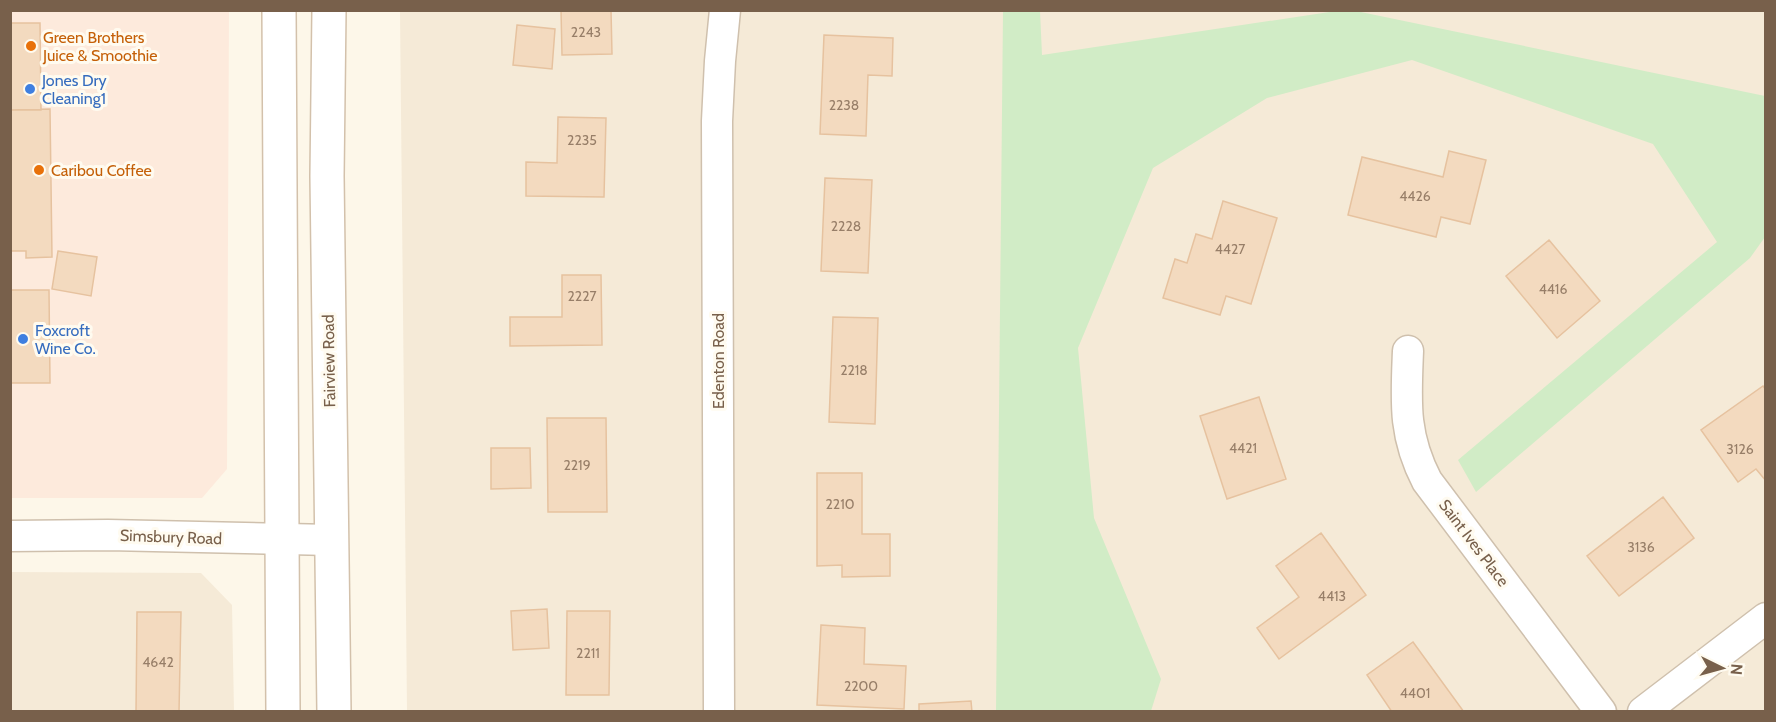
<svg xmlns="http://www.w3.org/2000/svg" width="1776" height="722" font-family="Cabin,sans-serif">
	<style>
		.residential { fill: #f5ead7 }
		.commercial { fill: #fdeadc }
		.green { fill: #d1ecc6 }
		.building { fill: #f3dabf; stroke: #e6c29f; stroke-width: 1.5 }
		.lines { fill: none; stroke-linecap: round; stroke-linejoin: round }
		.street-casing { stroke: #cfc0ad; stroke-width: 33 }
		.secondary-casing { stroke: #d3c1ab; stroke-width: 36 }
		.street { stroke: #fff; stroke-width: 30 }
		.secondary { stroke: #fff; stroke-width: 33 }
		.food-dot { fill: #e8710a; stroke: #fffbf0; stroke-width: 2 }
		.shop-dot { fill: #3f7fe0; stroke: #fffbf0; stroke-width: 2 }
		.labels { text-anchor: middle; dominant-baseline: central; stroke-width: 6; stroke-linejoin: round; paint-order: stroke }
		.number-label { font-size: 14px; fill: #977e68 }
		.food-label { font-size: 16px; fill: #c56008; stroke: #fffbf0; text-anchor: start }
		.shop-label { font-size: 16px; fill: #366cbe; stroke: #fffbf0; text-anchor: start }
		.street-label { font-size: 16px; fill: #78604b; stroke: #fffbf0 }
	</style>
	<rect width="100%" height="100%" fill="#fdf7e9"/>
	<path class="residential" d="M400,11h1365v700h-1358z
		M11,572l190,1 31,32 2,106 -223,1z"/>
	<path class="commercial" d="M10,11h219l-2,458 -25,29h-191z"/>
	<path class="green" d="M1003,11h37l2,44 294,-44h20l409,85v141l-15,21 -274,234 -18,-32 259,-218 -64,-98 -241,-84 -145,38 -114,70 -75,180 16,170 67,161 -10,32h-155z"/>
	<path class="building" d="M561,10h50l1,44 -50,1z
		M10,23h30l1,87h-31z
		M517,25l38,4 -3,40 -39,-4z
		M824,35l69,3 -1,38 -24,-1 -2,61 -46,-2z
		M50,109l2,148 -26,1v-7h-16v-141z
		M558,117l48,1 -2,79 -78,-1v-34l31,1z
		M1449,151l37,9 -16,64 -29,-7 -5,20 -88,-22 14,-58 81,20z
		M825,178l47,2 -4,93 -47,-2z
		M1223,201l54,17 -26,86 -25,-8 -6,19 -57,-17 12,-39 12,4 9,-29 16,5z
		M1549,240l51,61 -43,37 -51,-62z
		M58,251l39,6 -6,39 -39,-7z
		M562,275h39l1,70 -92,1v-29h52z
		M10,290h39l1,93h-40z
		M833,317l45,1 -3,106 -46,-2z
		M1763,386l3,4v91l-10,-12 -18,13 -37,-52z
		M1259,397l27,82 -59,20 -27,-83z
		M547,418h59l1,94h-59z
		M491,448h39l1,40 -40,1z
		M817,473h45v61h28v42l-48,1v-12l-25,1z
		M1663,497l31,41 -75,58 -32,-40z
		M1321,533l45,62 -87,64 -22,-31 42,-31 -23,-31z
		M547,609l2,39 -36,2 -2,-39z
		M567,611h43l-1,84h-43z
		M137,612h44l-2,100h-43z
		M821,625l44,3 -1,36 42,2 -2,43 -87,-4z
		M1413,642l51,70h-72l-25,-37z
		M971,701l1,11h-53v-8z"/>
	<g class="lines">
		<g class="street-casing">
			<path id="street" d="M1408,351c-2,50 -5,84 19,130l174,231
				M10,536l98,-1 223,5
				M719,712l-2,-591 3,-60 5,-51
				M1643,712l123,-94"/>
		</g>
		<g class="secondary-casing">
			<path id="secondary" d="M279,10l4,702
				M329,10l-2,166 7,536"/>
		</g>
		<use href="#street" class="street"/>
		<use href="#secondary" class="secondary"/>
	</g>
	<g class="food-dot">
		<circle cx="31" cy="46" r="6"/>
		<circle cx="39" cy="170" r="6"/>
	</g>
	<g class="shop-dot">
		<circle cx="30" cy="89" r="6"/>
		<circle cx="23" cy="339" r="6"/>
	</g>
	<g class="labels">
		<g class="number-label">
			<text x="586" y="32">2243</text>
			<text x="844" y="105">2238</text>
			<text x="582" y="140">2235</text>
			<text x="1415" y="196">4426</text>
			<text x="846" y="226">2228</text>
			<text x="1230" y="249">4427</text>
			<text x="1553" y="289">4416</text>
			<text x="582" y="296">2227</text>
			<text x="854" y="370">2218</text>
			<text x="1243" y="448">4421</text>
			<text x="1740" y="449">3126</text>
			<text x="577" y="465">2219</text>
			<text x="840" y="504">2210</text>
			<text x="1641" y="547">3136</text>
			<text x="1332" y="596">4413</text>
			<text x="588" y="653">2211</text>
			<text x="158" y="662">4642</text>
			<text x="861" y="686">2200</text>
			<text x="1415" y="693">4401</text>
		</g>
		<g class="food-label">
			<text x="43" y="37">Green Brothers<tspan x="43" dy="18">Juice &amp; Smoothie</tspan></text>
			<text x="51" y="170">Caribou Coffee</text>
		</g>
		<g class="shop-label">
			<text x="42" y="80">Jones Dry<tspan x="42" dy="18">Cleaning1</tspan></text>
			<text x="35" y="330">Foxcroft<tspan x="35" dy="18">Wine Co.</tspan></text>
		</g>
		<g class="street-label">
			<text transform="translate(329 361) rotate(-91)">Fairview Road</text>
			<text transform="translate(718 361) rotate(-90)">Edenton Road</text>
			<text transform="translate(171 537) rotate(2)">Simsbury Road</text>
			<text transform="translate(1474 543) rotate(53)">Saint Ives Place</text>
		</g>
	</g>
	<rect width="1776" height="722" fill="none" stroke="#78604b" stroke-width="24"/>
	<g transform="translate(1722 668) rotate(95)" stroke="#fffbf0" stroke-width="4.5" paint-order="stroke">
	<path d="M0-4.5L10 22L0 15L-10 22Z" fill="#78604b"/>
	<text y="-9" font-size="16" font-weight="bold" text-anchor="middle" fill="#78604b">N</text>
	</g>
</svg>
